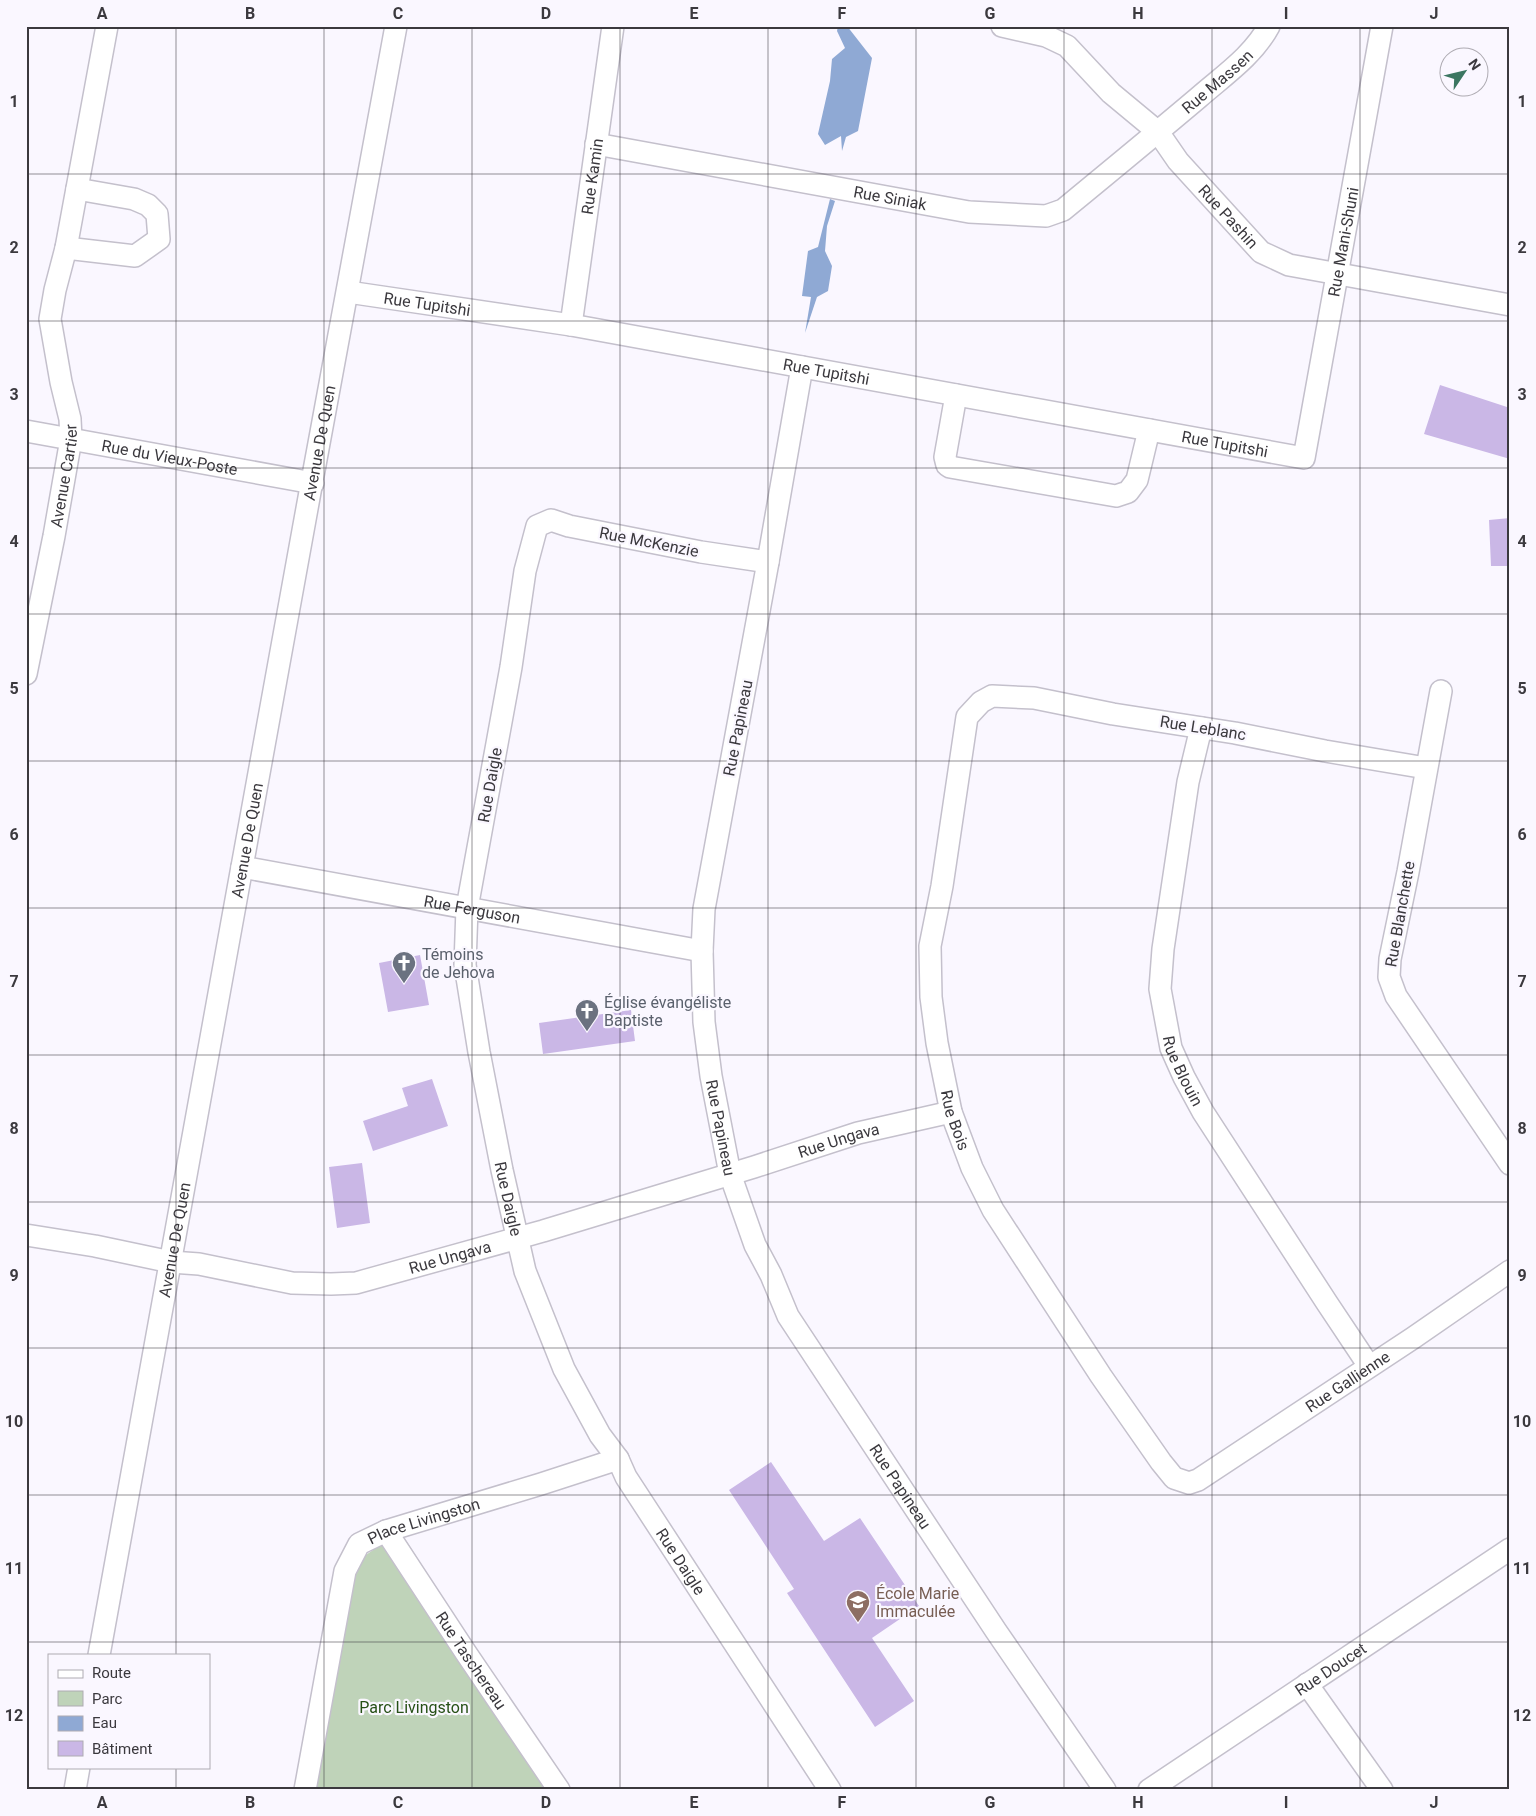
<svg xmlns="http://www.w3.org/2000/svg" width="1536" height="1816" font-family="Roboto,sans-serif">
	<style>
		.green { fill: #bfd3b9 }
		.water { fill: #8fa9d4 }
		.building { fill: #cab7e6 }
		.lines { fill: none; stroke-linecap: round; stroke-linejoin: round }
		.minor-casing { stroke: #c4c0cc; stroke-width: 24 }
		.minor { stroke: #fff; stroke-width: 21 }
		.grid { fill: none; stroke: #3b393e; stroke-width: 1; stroke-opacity: 0.55 }
		.labels { text-anchor: middle; dominant-baseline: central; stroke-width: 4.5; stroke-linejoin: round; paint-order: stroke }
		.street-label { font-size: 16px; fill: #3b393e; stroke: #faf7ff }
		.worship-label { font-size: 16px; fill: #5b616d; stroke: #faf7ff; text-anchor: start }
		.education-label { font-size: 16px; fill: #785e54; stroke: #faf7ff; text-anchor: start }
		.park-label { font-size: 16px; fill: #265016; stroke: #faf7ff }
		.neatline { fill: none; stroke: #3b393e; stroke-width: 2 }
		.grid-label { font-size: 16px; text-anchor: middle; font-weight: bold; fill: #3b393e }
	</style>
	<rect width="100%" height="100%" fill="#faf7ff"/>
	<path class="green" d="M400,1531l166,259h-251l41,-228z"/>
	<path class="water" d="M838,26h9l25,32 -14,73 -12,6 -4,14 -1,-15 -16,9 -7,-11 12,-53 2,-22 13,-11 -8,-17z
		M830,199l5,2 -8,25 -2,25 7,15 -4,25 -11,6 -12,36 6,-36 -9,-1 6,-45 10,-4z"/>
	<path class="building" d="M1440,385l70,23v51l-86,-25z
		M1510,518v48h-19l-2,-46z
		M420,955l9,50 -41,7 -9,-49z
		M631,1010l4,31 -92,13 -4,-31z
		M432,1079l16,47 -75,25 -10,-30 45,-15 -6,-18z
		M362,1163l8,60 -33,5 -8,-61z
		M771,1462l53,79 36,-23 59,88 -47,32 42,63 -39,26 -88,-134 7,-4 -65,-99z"/>
	<g class="lines">
		<g class="minor-casing">
			<g id="minor">
				<path id="s1" d="M1002,26l44,10 21,10 44,47 47,39 20,29 83,91 28,13 221,40"/>
				<path id="s2" d="M596,144l373,68 77,4 17,-6c45,-37 90,-74 135,-112 25,-22 55,-42 71,-72"/>
				<path d="M66,248l69,8 24,-17 -2,-25 -9,-9 -14,-6 -57,-10"/>
				<path id="s3" d="M348,292l223,33 733,133 78,-432"/>
				<path id="s4" d="M571,325l42,-299"/>
				<path id="s5" d="M802,367l-34,195 -64,347 -2,42 2,71 7,54 19,98 25,71 16,30 17,41 208,315 109,159"/>
				<path d="M956,395l-11,62 2,8 3,2 166,29 12,-4 9,-12 12,-50"/>
				<path id="s6" d="M26,431l287,52"/>
				<path id="s7" d="M768,562l-67,-10 -132,-26 -18,-6 -14,6 -12,45 -14,96 -44,241 -2,57 14,87 23,118 23,101 39,98 36,66 18,24 8,18 204,313"/>
				<path id="s8" d="M26,674l28,-138 17,-97 -1,-20 -9,-37 -11,-63 5,-29 11,-42 41,-222"/>
				<path d="M1441,691l-33,181 -18,87 -1,18 7,19 114,168"/>
				<path id="s9" d="M1201,728l-13,54 -25,167 -3,40 11,59 13,29 19,35 124,191 42,63"/>
				<path id="s10" d="M1426,768l-101,-17 -90,-18 -122,-19 -79,-16 -42,-2 -11,6 -14,15 -25,169 -12,60 1,51 6,46 14,69 21,56 21,42 108,166 60,86 13,16 15,5 9,-3 215,-142 97,-67"/>
				<path id="s11" d="M242,867l460,84"/>
				<path id="s12" d="M26,1235l69,11 76,16 28,2 93,19 39,1 25,-1 187,-52 211,-64 104,-34 93,-21"/>
				<path id="s13" d="M386,1531l80,122 93,137"/>
				<path id="s14" d="M99,1655l211,-1163 86,-466"/>
				<path d="M1307,1684l75,106"/>
				<path d="M75,1790l4,-23"/>
				<path id="s15" d="M305,1790l40,-219 14,-27 27,-13 155,-47 77,-25"/>
				<path id="s16" d="M1149,1790l361,-241"/>
			</g>
		</g>
		<use href="#minor" class="minor"/>
	</g>
	<path class="grid" d="M176,26v1629M324,26v1764M472,26v1764M620,26v1764M768,26v1764M916,26v1764M1064,26v1764M1212,26v1764M1360,26v1764M26,174h1484M26,321h1484M26,468h1484M26,614h1484M26,761h1484M26,908h1484M26,1055h1484M26,1202h1484M26,1348h1484M26,1495h1484M26,1642h1484M176,1767v23"/>
	<defs>
		<g id="church-pin" transform="scale(1.25)"><path d="M0 17L-7.5 6A9.5 9.5 0 1 1 7.5 6Z" fill="#6b7280" stroke="#faf7ff"/><path d="M-1.2-6h2.4v3.5h3.3v2.4h-3.3V6h-2.4V-.1h-3.3v-2.4h3.3Z" fill="#fff"/></g>
		<g id="school-pin" transform="scale(1.25)"><path d="M0 17L-7.5 6A9.5 9.5 0 1 1 7.5 6Z" fill="#8d6e63" stroke="#faf7ff"/><path d="M0-5L7-2L0 1L-7-2ZM-4 1L0 2.5L4 1V4Q0 6-4 4Z" fill="#fff"/></g>
	</defs>
	<g fill-rule="evenodd">
		<use href="#church-pin" x="404" y="963"/>
		<use href="#church-pin" x="587" y="1011"/>
		<use href="#school-pin" x="858" y="1602"/>
	</g>
	<g class="labels">
		<g class="street-label">
			<text stroke="none"><textPath href="#s2" startOffset="675">Rue Massen</textPath></text>
			<text stroke="none"><textPath href="#s4" startOffset="150">Rue Kamin</textPath></text>
			<text stroke="none"><textPath href="#s2" startOffset="299">Rue Siniak</textPath></text>
			<text stroke="none"><textPath href="#s1" startOffset="304">Rue Pashin</textPath></text>
			<text stroke="none"><textPath href="#s3" startOffset="1190">Rue Mani-Shuni</textPath></text>
			<text stroke="none"><textPath href="#s3" startOffset="80">Rue Tupitshi</textPath></text>
			<text stroke="none"><textPath href="#s3" startOffset="485">Rue Tupitshi</textPath></text>
			<text stroke="none"><textPath href="#s14" startOffset="1232">Avenue De Quen</textPath></text>
			<text stroke="none"><textPath href="#s3" startOffset="890">Rue Tupitshi</textPath></text>
			<text stroke="none"><textPath href="#s6" startOffset="146">Rue du Vieux-Poste</textPath></text>
			<text stroke="none"><textPath href="#s8" startOffset="202">Avenue Cartier</textPath></text>
			<text transform="translate(649 542) rotate(11)">Rue McKenzie</text>
			<text transform="translate(738 728) rotate(-79)">Rue Papineau</text>
			<text transform="translate(1203 728) rotate(9)">Rue Leblanc</text>
			<text transform="translate(490 785) rotate(-80)">Rue Daigle</text>
			<text stroke="none"><textPath href="#s14" startOffset="828">Avenue De Quen</textPath></text>
			<text stroke="none"><textPath href="#s11" startOffset="234">Rue Ferguson</textPath></text>
			<text transform="translate(1400 914) rotate(-80)">Rue Blanchette</text>
			<text stroke="none"><textPath href="#s9" startOffset="350">Rue Blouin</textPath></text>
			<text stroke="none"><textPath href="#s10" startOffset="882">Rue Bois</textPath></text>
			<text stroke="none"><textPath href="#s5" startOffset="771">Rue Papineau</textPath></text>
			<text stroke="none"><textPath href="#s12" startOffset="838">Rue Ungava</textPath></text>
			<text stroke="none"><textPath href="#s7" startOffset="920">Rue Daigle</textPath></text>
			<text stroke="none"><textPath href="#s14" startOffset="422">Avenue De Quen</textPath></text>
			<text stroke="none"><textPath href="#s12" startOffset="432">Rue Ungava</textPath></text>
			<text stroke="none"><textPath href="#s10" startOffset="1508">Rue Gallienne</textPath></text>
			<text stroke="none"><textPath href="#s5" startOffset="1176">Rue Papineau</textPath></text>
			<text stroke="none"><textPath href="#s15" startOffset="322">Place Livingston</textPath></text>
			<text stroke="none"><textPath href="#s7" startOffset="1325">Rue Daigle</textPath></text>
			<text stroke="none"><textPath href="#s13" startOffset="155">Rue Taschereau</textPath></text>
			<text stroke="none"><textPath href="#s16" startOffset="218">Rue Doucet</textPath></text>
		</g>
		<g class="worship-label">
			<text x="422" y="954">Témoins<tspan x="422" dy="18">de Jehova</tspan></text>
			<text x="604" y="1002">Église évangéliste<tspan x="604" dy="18">Baptiste</tspan></text>
		</g>
		<g class="education-label">
			<text x="876" y="1593">École Marie<tspan x="876" dy="18">Immaculée</tspan></text>
		</g>
		<g class="park-label">
			<text x="414" y="1707">Parc Livingston</text>
		</g>
	</g>
	<rect width="1536" height="1816" fill="none" stroke="#faf7ff" stroke-width="55"/>
	<rect x="48" y="1654" width="162" height="115" fill="#faf7ff" stroke="#aeabb2"/>
	<rect x="58" y="1670" width="25" height="8" fill="#ffffff" stroke="#aeabb2"/>
	<text x="92" y="1678" font-size="15" fill="#3b393e">Route</text>
	<rect x="58" y="1691" width="25" height="15" fill="#bfd3b9" stroke="#aeabb2"/>
	<text x="92" y="1704" font-size="15" fill="#3b393e">Parc</text>
	<rect x="58" y="1716" width="25" height="15" fill="#8fa9d4" stroke="#aeabb2"/>
	<text x="92" y="1728" font-size="15" fill="#3b393e">Eau</text>
	<rect x="58" y="1741" width="25" height="15" fill="#cab7e6" stroke="#aeabb2"/>
	<text x="92" y="1754" font-size="15" fill="#3b393e">Bâtiment</text>
	<g transform="translate(1464 72) rotate(55)"><circle r="24" fill="#faf7ff" stroke="#aeabb2"/>
	<path d="M0-4L9 19L0 12L-9 19Z" fill="#3b7661"/>
	<text y="-8" font-size="14" font-weight="bold" text-anchor="middle" fill="#3b393e">N</text>
	</g>
	<rect x="28" y="28" width="1480" height="1760" class="neatline"/>
	<g class="grid-label">
		<text x="102" y="19">A</text>
		<text x="250" y="19">B</text>
		<text x="398" y="19">C</text>
		<text x="546" y="19">D</text>
		<text x="694" y="19">E</text>
		<text x="842" y="19">F</text>
		<text x="990" y="19">G</text>
		<text x="1138" y="19">H</text>
		<text x="1286" y="19">I</text>
		<text x="1434" y="19">J</text>
		<text x="14" y="107">1</text>
		<text x="1522" y="107">1</text>
		<text x="14" y="253">2</text>
		<text x="1522" y="253">2</text>
		<text x="14" y="400">3</text>
		<text x="1522" y="400">3</text>
		<text x="14" y="547">4</text>
		<text x="1522" y="547">4</text>
		<text x="14" y="694">5</text>
		<text x="1522" y="694">5</text>
		<text x="14" y="840">6</text>
		<text x="1522" y="840">6</text>
		<text x="14" y="987">7</text>
		<text x="1522" y="987">7</text>
		<text x="14" y="1134">8</text>
		<text x="1522" y="1134">8</text>
		<text x="14" y="1281">9</text>
		<text x="1522" y="1281">9</text>
		<text x="14" y="1427">10</text>
		<text x="1522" y="1427">10</text>
		<text x="14" y="1574">11</text>
		<text x="1522" y="1574">11</text>
		<text x="14" y="1721">12</text>
		<text x="1522" y="1721">12</text>
		<text x="102" y="1808">A</text>
		<text x="250" y="1808">B</text>
		<text x="398" y="1808">C</text>
		<text x="546" y="1808">D</text>
		<text x="694" y="1808">E</text>
		<text x="842" y="1808">F</text>
		<text x="990" y="1808">G</text>
		<text x="1138" y="1808">H</text>
		<text x="1286" y="1808">I</text>
		<text x="1434" y="1808">J</text>
	</g>
</svg>
